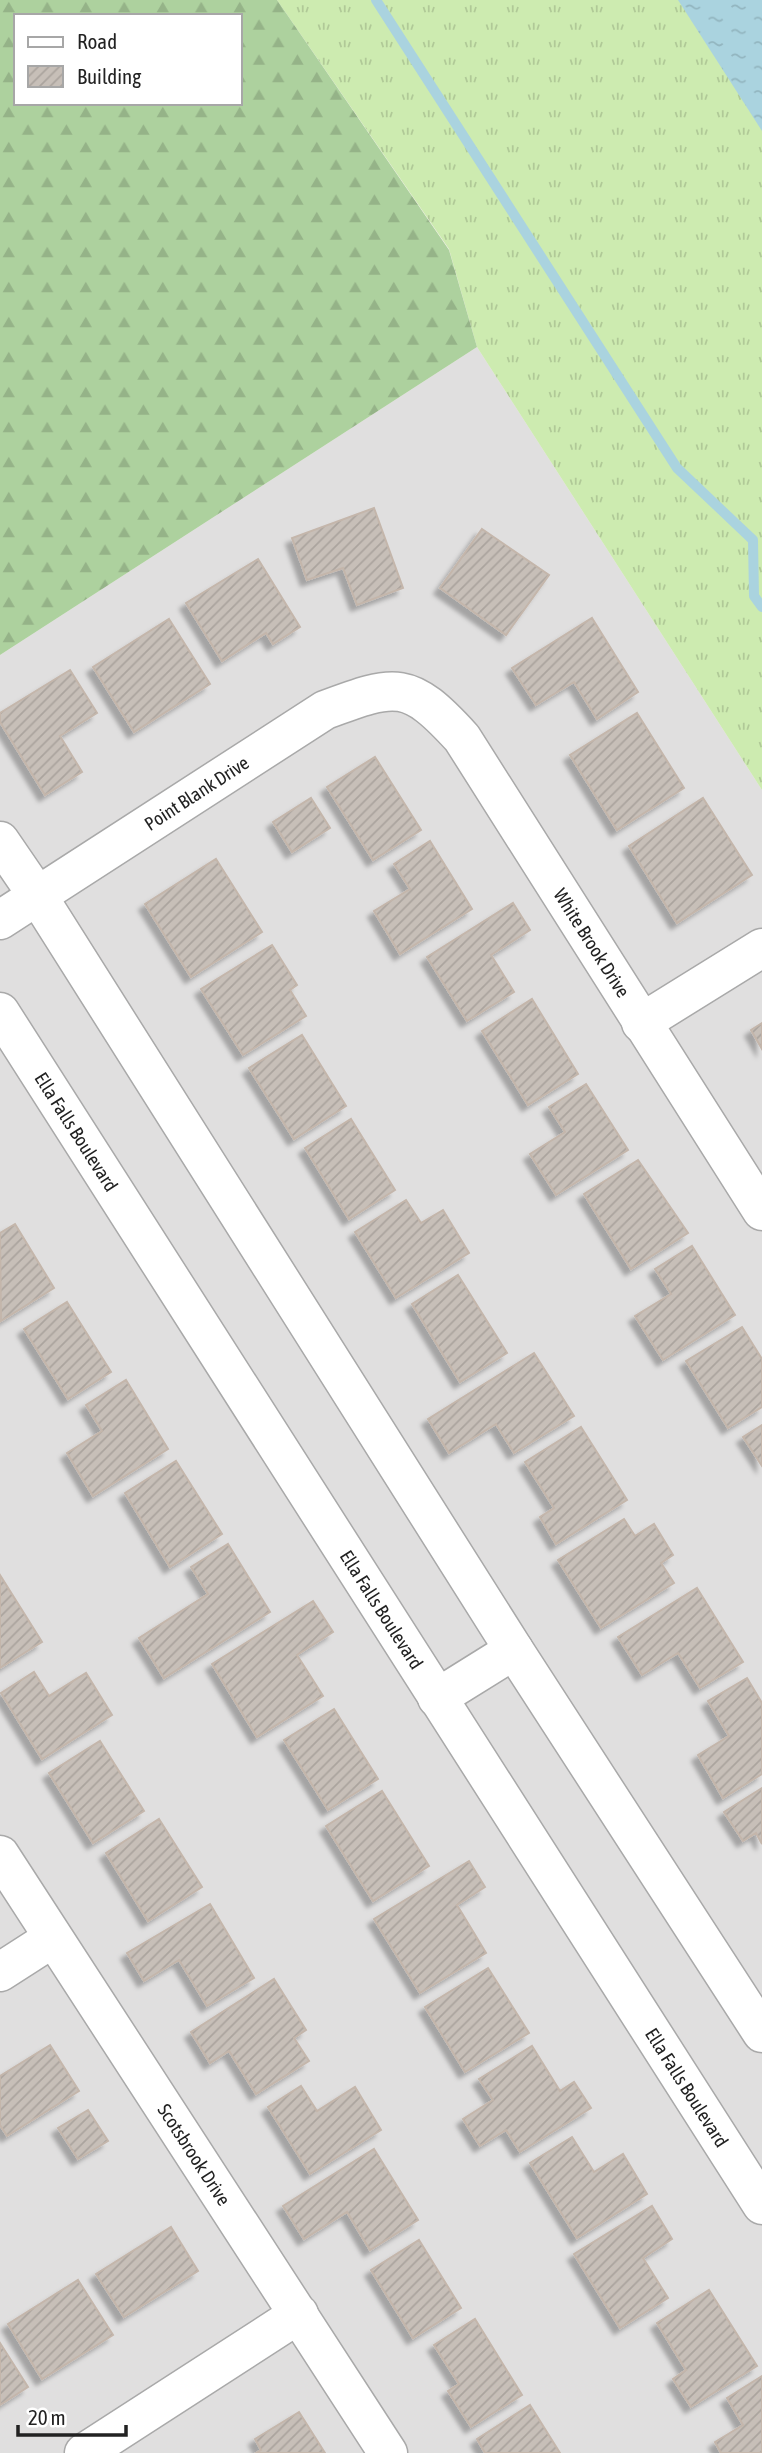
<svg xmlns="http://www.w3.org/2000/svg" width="762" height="2453" font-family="'Asap Condensed',sans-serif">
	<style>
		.residential { fill: #e0dfdf }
		.grass { fill: url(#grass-tufts) }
		.forest { fill: url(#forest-firs); fill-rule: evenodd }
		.water { fill: url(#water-ripples) }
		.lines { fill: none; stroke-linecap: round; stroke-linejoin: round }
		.stream { stroke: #aad3df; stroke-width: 10 }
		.building { fill: url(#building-hatch); stroke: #c4b6ab; stroke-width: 2; filter: url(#shadow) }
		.minor-casing { stroke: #a9a9a9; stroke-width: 41 }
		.minor { stroke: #fff; stroke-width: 38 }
		.labels { text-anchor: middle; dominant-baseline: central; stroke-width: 5; stroke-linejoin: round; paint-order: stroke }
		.street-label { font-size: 19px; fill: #222; stroke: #fff }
	</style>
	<defs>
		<pattern id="grass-tufts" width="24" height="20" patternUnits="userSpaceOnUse" patternTransform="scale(1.75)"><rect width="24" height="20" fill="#cdebb0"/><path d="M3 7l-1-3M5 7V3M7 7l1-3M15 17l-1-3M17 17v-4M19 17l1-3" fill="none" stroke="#b0c997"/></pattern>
		<pattern id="forest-firs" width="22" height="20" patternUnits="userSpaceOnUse" patternTransform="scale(1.75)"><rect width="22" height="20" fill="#add19e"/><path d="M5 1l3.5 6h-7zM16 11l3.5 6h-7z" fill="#95b388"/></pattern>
		<pattern id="water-ripples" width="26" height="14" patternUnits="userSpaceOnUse" patternTransform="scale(1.75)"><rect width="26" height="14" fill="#aad3df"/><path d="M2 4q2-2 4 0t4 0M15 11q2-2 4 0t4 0" fill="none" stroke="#92b5bf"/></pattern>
		<pattern id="building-hatch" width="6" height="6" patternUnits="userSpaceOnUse" patternTransform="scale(1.75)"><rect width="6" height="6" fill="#c7bfb8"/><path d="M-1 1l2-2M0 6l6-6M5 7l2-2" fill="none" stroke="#aba49e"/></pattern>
		<filter id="shadow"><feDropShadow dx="-6" dy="6" stdDeviation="2" flood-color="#0004"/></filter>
	</defs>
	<rect width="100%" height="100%" fill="#f2efe9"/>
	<path class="residential" d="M477,347l285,443v1663h-762v-1798z"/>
	<path class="grass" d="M277,0h485v790l-285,-443 -28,-98z"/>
	<path class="forest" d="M0,0h277l172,250 28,97 -477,308zM16,16h224v87h-224z"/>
	<path class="water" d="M678,0h84v131z"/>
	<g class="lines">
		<path class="stream" d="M376,0l301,468 76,72 1,56 8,11"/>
	</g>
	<path class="building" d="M374,508l29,80 -46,17 -14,-37 -36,12 -15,-42z
		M482,529l67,46 -43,60 -66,-47z
		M258,559l42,68 -27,17 -7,-11 -44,28 -36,-58z
		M592,618l46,74 -41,27 -23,-37 -38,23 -24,-37z
		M169,619l41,65 -76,48 -41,-65z
		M70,670l27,43 -37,23 22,36 -37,23 -45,-73v-9z
		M637,713l47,75 -67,42 -47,-75z
		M375,757l46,73 -48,30 -46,-73z
		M311,798l19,30 -38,24 -19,-30z
		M703,798l49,77 -75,48 -48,-77z
		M430,841l42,68 -72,45 -26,-43 36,-22 -16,-25z
		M216,859l46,73 -71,45 -46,-73z
		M513,903l17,27 -39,25 23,37 -47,29 -40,-64z
		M272,945l25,40 -7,5 16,26 -63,39 -42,-66z
		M532,999l46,75 -50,31 -46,-74z
		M762,1023v26l-11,-19z
		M302,1035l44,71 -52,33 -45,-71z
		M586,1084l42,66 -72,45 -26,-41 35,-22 -16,-25z
		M351,1119l44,71 -46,29 -44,-71z
		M638,1160l50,73 -57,36 -47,-75z
		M406,1200l15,23 22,-13 26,43 -73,45 -41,-66z
		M15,1224l39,64 -53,33 -1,-88z
		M692,1246l43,69 -72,45 -28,-44 36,-22 -16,-25z
		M458,1275l49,78 -47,29 -48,-78z
		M67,1302l44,70 -43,27 -44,-70z
		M742,1327l20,32v48l-34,21 -42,-67z
		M534,1353l40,63 -60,37 -18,-29 -47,29 -21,-34z
		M126,1380l42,69 -75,47 -26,-43 35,-22 -16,-26z
		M762,1425v41l-19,-29z
		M581,1427l46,73 -71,44 -16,-27 14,-9 -29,-46z
		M176,1461l46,73 -52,33 -45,-74z
		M624,1519l11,17 19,-12 19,31 -12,8 13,20 -73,45 -43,-68z
		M228,1544l42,68 -106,66 -25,-40 69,-44 -17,-27z
		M0,1575l42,67 -42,26z
		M697,1588l46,74 -43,26 -22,-35 -36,22 -24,-38z
		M313,1601l20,31 -36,23 26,41 -66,41 -45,-73z
		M34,1672l15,24 37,-23 26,42 -70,44 -41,-66z
		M747,1678l15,25v71l-39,24 -25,-43 31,-19 -21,-35z
		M334,1709l44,70 -50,31 -44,-70z
		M100,1741l44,70 -51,32 -44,-70z
		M762,1788v56l-6,-11 -13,8 -19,-29z
		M382,1791l47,75 -56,35 -47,-75z
		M159,1819l43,68 -54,34 -42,-68z
		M469,1861l16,26 -28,18 29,48 -66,40 -46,-74z
		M210,1904l44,74 -47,28 -28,-46 -35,21 -17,-28z
		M488,1968l41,65 -64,39 -40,-65z
		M274,1979l32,51 -12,8 15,23 -53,33 -27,-43 -19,12 -19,-31z
		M50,2045l29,46 -72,45 -7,-11v-49z
		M532,2046l28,45 14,-9 17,26 -71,44 -14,-22 -26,16 -17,-27 30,-19 -14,-21z
		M301,2086l16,25 38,-24 26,43 -71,44 -42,-67z
		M88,2110l20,31 -30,18 -20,-31z
		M572,2137l22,35 29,-18 24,40 -70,44 -47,-75z
		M374,2149l44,71 -48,30 -23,-38 -43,27 -21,-33z
		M652,2206l20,33 -29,19 25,40 -48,30 -46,-74z
		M171,2227l27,44 -74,46 -28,-43z
		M419,2240l42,68 -48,30 -42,-68z
		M78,2280l35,55 -71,44 -34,-55z
		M709,2290l48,76 -66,41 -18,-28 13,-9 -29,-47z
		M475,2319l47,76 -51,32 -23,-36 11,-7 -25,-39z
		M0,2343l28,44 -28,18z
		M762,2376v77h-41l-6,-11 28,-17 -16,-27z
		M530,2405l30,48h-75l-8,-14z
		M299,2412l26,41h-69l5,-3 -6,-11z"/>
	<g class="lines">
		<g class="minor-casing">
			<g id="minor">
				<path d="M0,841l37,54 477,755 248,383"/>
				<path id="s1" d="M0,920l325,-210c72,-27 84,-30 137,28l300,473"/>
				<path id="s2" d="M0,1012l762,1193"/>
				<path d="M641,1023l121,-75"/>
				<path d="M437,1698l77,-48"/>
				<path id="s3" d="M0,1855l388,598"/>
				<path d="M0,1972l53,-34"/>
				<path d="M84,2453l215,-139"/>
			</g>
		</g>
		<use href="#minor" class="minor"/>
	</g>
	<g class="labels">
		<g class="street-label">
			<text stroke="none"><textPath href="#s1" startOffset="234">Point Blank Drive</textPath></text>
			<text stroke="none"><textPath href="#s1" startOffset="786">White Brook Drive</textPath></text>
			<text stroke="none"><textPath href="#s2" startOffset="142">Ella Falls Boulevard</textPath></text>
			<text stroke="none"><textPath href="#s2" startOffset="709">Ella Falls Boulevard</textPath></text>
			<text stroke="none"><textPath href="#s2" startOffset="1276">Ella Falls Boulevard</textPath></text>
			<text stroke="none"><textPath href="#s3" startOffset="357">Scotsbrook Drive</textPath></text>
		</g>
	</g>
	<rect x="14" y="14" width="228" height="91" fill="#ffffff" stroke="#a7a7a7" stroke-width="2"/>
	<rect x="28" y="37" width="35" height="10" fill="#ffffff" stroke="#a7a7a7" stroke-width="2"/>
	<text x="77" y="49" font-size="21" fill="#222222">Road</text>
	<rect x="28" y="66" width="35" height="21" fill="url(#building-hatch)" stroke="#a7a7a7" stroke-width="2"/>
	<text x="77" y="84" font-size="21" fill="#222222">Building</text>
	<path d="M18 2425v10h108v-10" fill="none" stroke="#222222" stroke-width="3.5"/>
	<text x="28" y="2425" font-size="21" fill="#222222" stroke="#ffffff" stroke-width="5" paint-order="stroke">20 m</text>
</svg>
